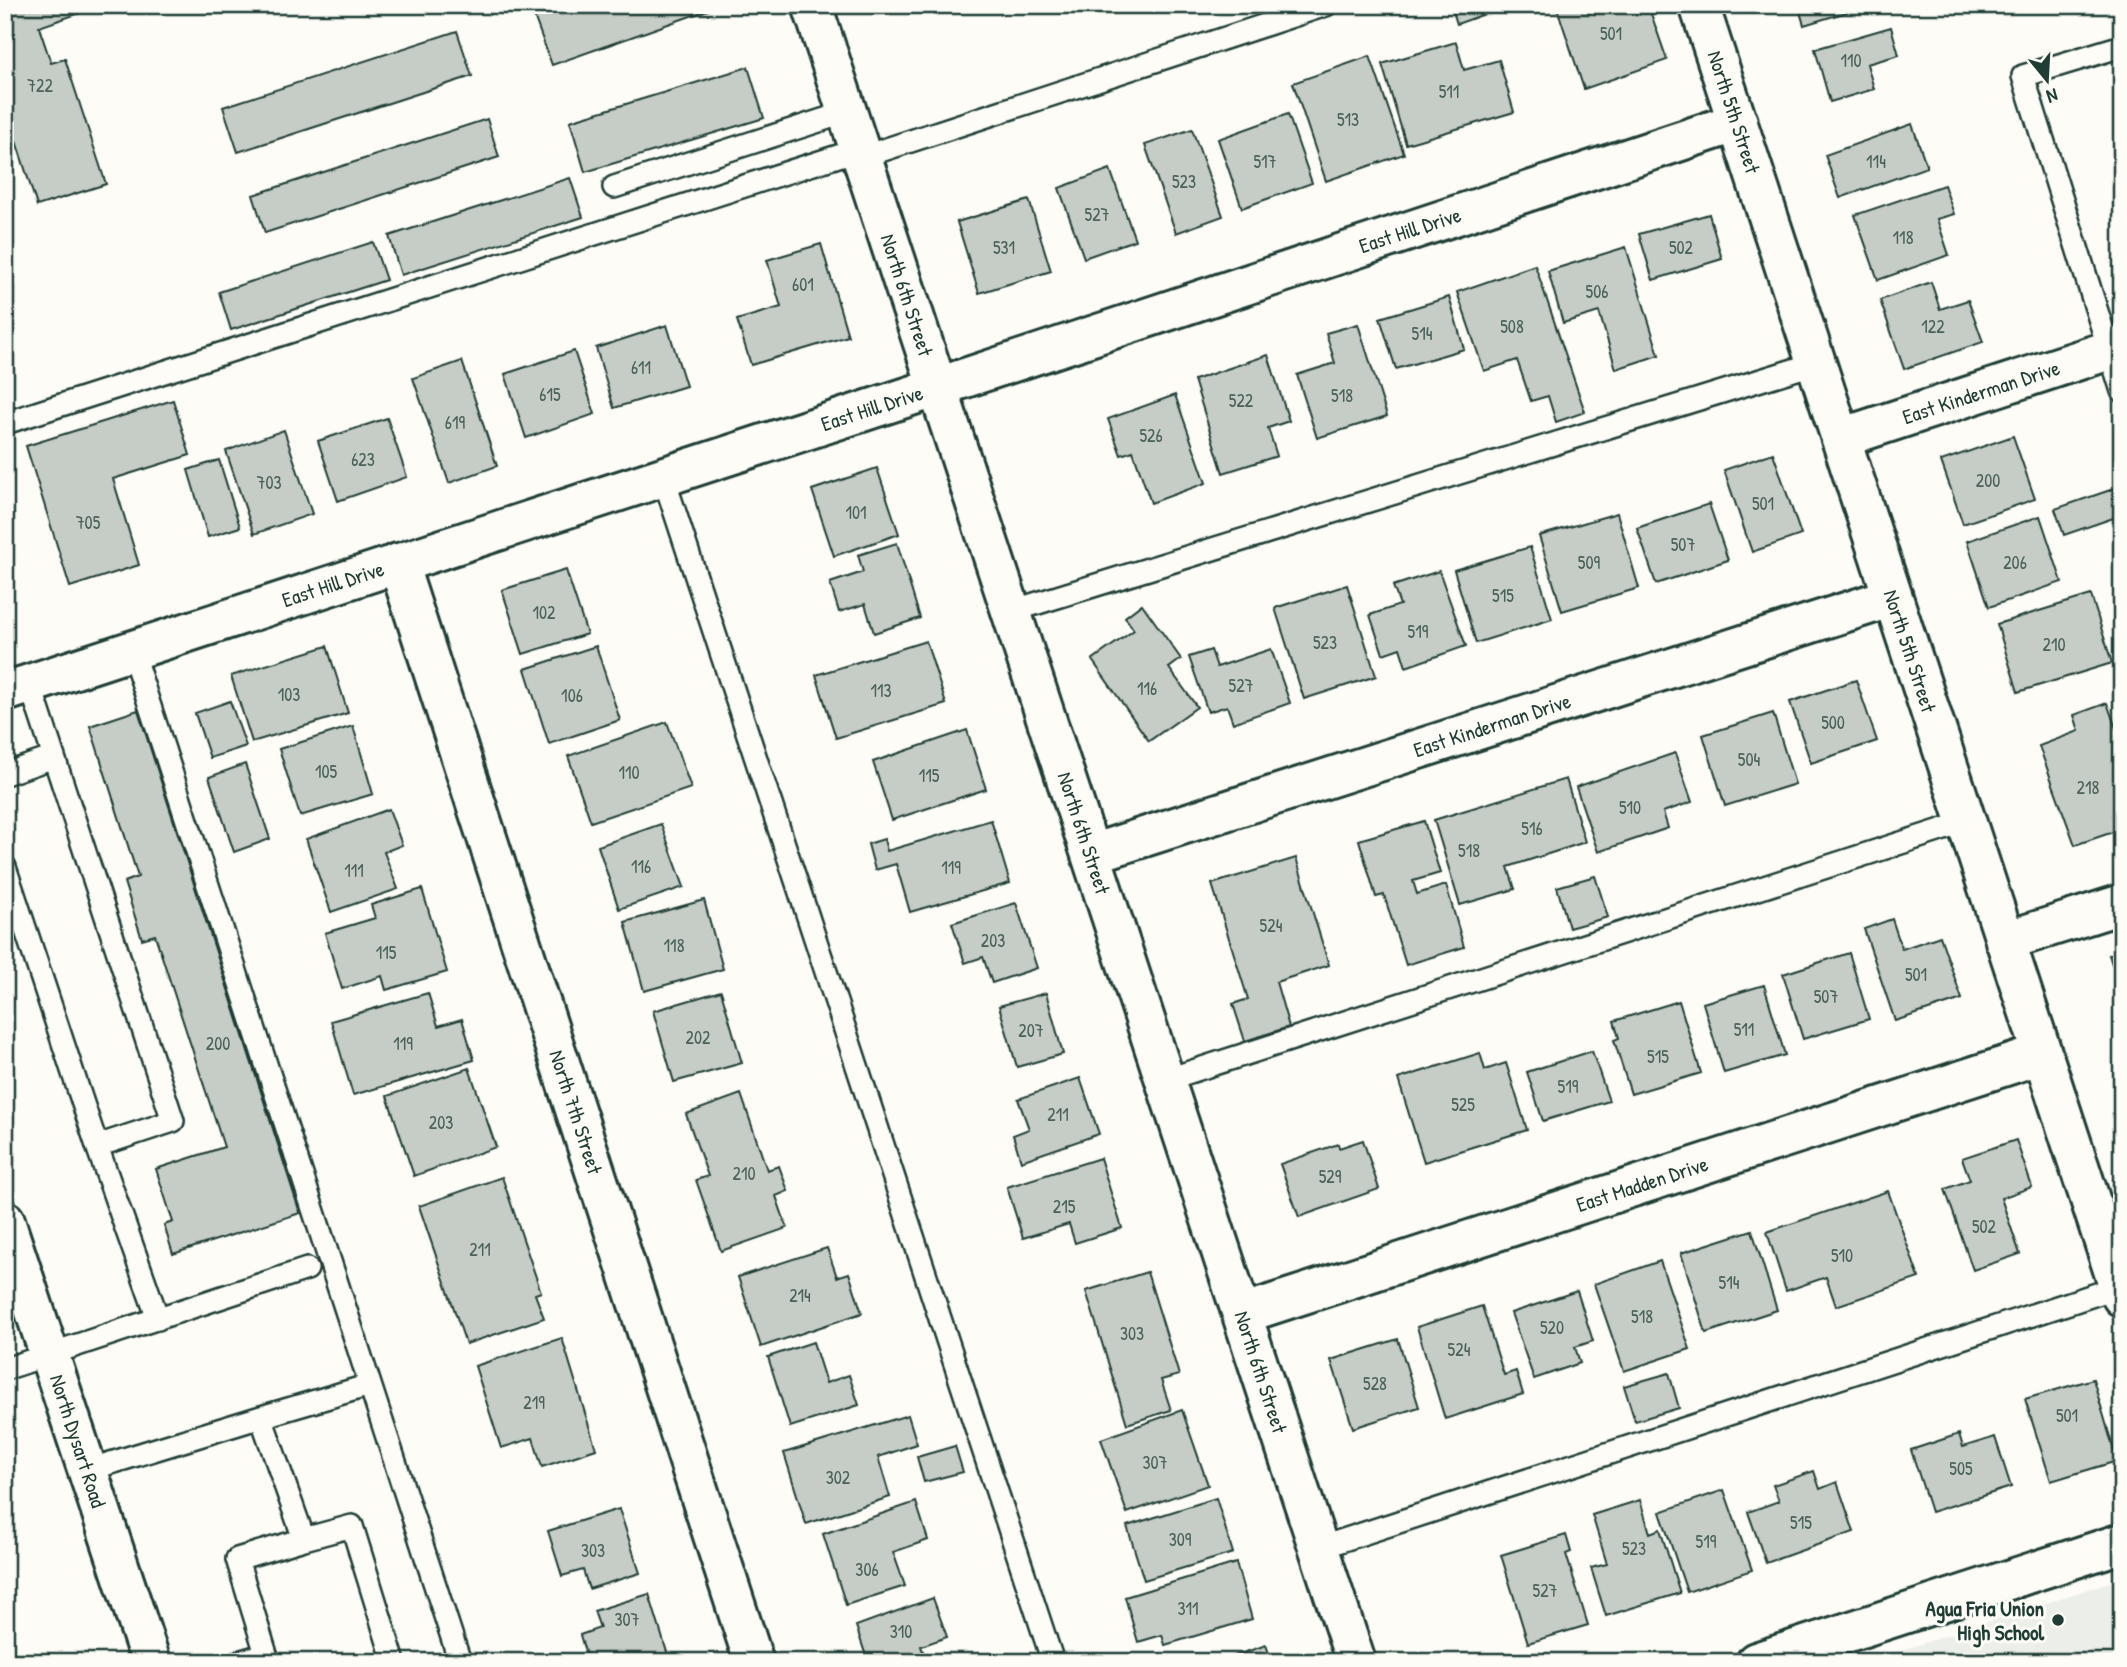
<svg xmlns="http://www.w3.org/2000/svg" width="2127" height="1667" font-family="'Patrick Hand',sans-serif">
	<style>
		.built { fill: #eceee9 }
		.building { fill: #c6cdc7; stroke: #1f3d34; stroke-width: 2 }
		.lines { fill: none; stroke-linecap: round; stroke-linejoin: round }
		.service-casing { stroke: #1f3d34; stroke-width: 26 }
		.minor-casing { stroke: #1f3d34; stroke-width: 44 }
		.primary-casing { stroke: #1f3d34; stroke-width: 44 }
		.service { stroke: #fdfcf7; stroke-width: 21 }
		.minor { stroke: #fdfcf7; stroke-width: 38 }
		.primary { stroke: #fdfcf7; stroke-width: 38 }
		.poi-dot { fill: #1f3d34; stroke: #fdfcf7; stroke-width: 2.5 }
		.labels { text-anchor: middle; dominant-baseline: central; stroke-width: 6; stroke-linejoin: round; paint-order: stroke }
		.number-label { font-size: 18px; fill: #496159 }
		.street-label { font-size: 21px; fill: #1f3d34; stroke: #fdfcf7 }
		.poi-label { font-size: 21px; font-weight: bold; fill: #1f3d34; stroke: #fdfcf7; text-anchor: end }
	</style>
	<rect width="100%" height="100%" fill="#fdfcf7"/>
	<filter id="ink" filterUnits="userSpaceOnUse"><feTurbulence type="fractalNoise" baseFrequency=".0143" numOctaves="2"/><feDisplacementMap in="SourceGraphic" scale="14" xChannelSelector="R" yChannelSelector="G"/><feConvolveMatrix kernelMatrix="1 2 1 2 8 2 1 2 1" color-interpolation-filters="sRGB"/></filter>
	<g filter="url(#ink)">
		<path class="built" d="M2122,1578v84h-256z"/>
		<path class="building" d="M5,5h98l-64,22 12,36 14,-4 41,125 -69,22 -32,-99z
			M556,5h166l-170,60 -19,-52z
			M1451,5h34l3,8 -31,11z
			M1556,5h92l19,55 -83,29z
			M1798,5h72l-66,20z
			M1891,27l8,28 -32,9 7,25 -44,13 -15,-53z
			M457,31l15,45 -234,76 -15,-45z
			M1456,42l8,28 35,-10 15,52 -108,32 -24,-80z
			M1370,56l34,98 -78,27 -33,-98z
			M748,67l16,51 -179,54 -15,-51z
			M1288,114l24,69 -70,25 -24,-69z
			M487,119l12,38 -234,76 -12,-38z
			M1912,124l15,43 -87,31 -15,-43z
			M1192,129l31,87 -47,17 -31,-88z
			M1110,169l25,71 -51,18 -25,-70z
			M570,178l13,39 -182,58 -12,-39z
			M1944,185l10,29 -17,5 12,36 -71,25 -23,-65z
			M1029,200l22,71 -72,22 -22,-71z
			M1709,214l13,45 -69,21 -14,-46z
			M373,242l13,38 -155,50 -12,-38z
			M821,244l27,92 -97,29 -14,-45 44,-13 -14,-47z
			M1626,247l33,108 -43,14 -17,-57 -36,11 -15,-52z
			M1535,265l50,147 -29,10 -8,-26 -17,5 -14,-41 -33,11 -27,-79z
			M1931,282l9,27 28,-9 15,42 -79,27 -24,-69z
			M1449,297l15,52 -68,20 -16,-51z
			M1358,324l29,92 -70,22 -20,-63 38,-12 -9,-30z
			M667,325l19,61 -72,22 -18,-60z
			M574,351l21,63 -69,24 -21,-64z
			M1268,355l21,66 -21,7 9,28 -54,17 -29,-93z
			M462,361l35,105 -48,17 -36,-105z
			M1175,395l31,88 -55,20 -18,-52 -12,4 -13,-36z
			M173,400l17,55 -77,24 26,86 -69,22 -44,-141z
			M387,418l20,59 -69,24 -20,-60z
			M284,430l28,84 -58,20 -28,-83z
			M2013,436l22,63 -72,25 -22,-63z
			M1773,453l28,82 -49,17 -28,-82z
			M219,460l21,67 -32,10 -20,-67z
			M877,468l22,66 -65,22 -22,-66z
			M2122,486v29l-58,20 -9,-26z
			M1709,504l19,56 -72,24 -19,-56z
			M1617,513l22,75 -77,23 -23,-75z
			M2040,516l22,66 -73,25 -22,-66z
			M897,543l23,75 -46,15 -9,-29 -26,8 -9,-29 33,-11 -5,-17z
			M1530,547l22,72 -76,24 -22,-73z
			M566,570l21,64 -64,20 -21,-64z
			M1439,571l27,75 -60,21 -6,-19 -17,6 -13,-39 30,-10 -7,-19z
			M1347,585l29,91 -72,23 -29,-91z
			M2091,595l21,68 -94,29 -21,-68z
			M1142,604l39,55 -12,9 28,39 -48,34 -57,-81 42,-30 -9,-13z
			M926,641l20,63 -110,34 -20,-63z
			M327,646l21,67 -96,29 -21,-66z
			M596,646l24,74 -71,24 -24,-75z
			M1271,649l19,54 -57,20 -6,-17 -19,6 -19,-55 22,-7 6,17z
			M1856,680l21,61 -66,22 -21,-61z
			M230,701l16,45 -36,12 -15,-45z
			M2107,703l15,42v84l-47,16 -36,-99 40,-15 -5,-16z
			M138,710l162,503 -127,41 -9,-29 9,-3 -17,-53 68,-22 -69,-212 -13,4 -18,-57 14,-5 -48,-151z
			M1773,713l22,71 -70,22 -22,-71z
			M667,722l24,66 -100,34 -23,-66z
			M353,726l20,68 -73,22 -21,-67z
			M967,730l19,59 -94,31 -19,-58z
			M1675,753l17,49 -29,10 5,16 -70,24 -22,-65z
			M245,764l25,75 -36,13 -25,-75z
			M1566,779l19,63 -77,25 7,22 -55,16 -26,-85z
			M389,809l13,36 -18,7 14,37 -67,23 -25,-73z
			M991,820l19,63 -100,29 -14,-48 -21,6 -7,-26 16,-5 3,12z
			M1424,821l16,52 -27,8 4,13 29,-9 18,62 -58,18 -22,-70 -8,2 -17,-57z
			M661,824l23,63 -65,22 -21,-63z
			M1296,858l33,107 -53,17 13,45 -44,14 -12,-37 15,-5 -36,-115z
			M1595,876l13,41 -39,11 -12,-41z
			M422,889l25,83 -61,18 -4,-14 -40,13 -17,-56 50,-15 -4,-13z
			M704,900l19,69 -79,22 -19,-69z
			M1016,903l21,65 -45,15 -9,-26 -18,6 -13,-40z
			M1892,919l10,30 38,-13 22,63 -67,22 -31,-92z
			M2122,951v43l-13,-39z
			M1849,953l20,66 -66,20 -20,-65z
			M1764,985l21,70 -61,18 -21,-70z
			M721,991l21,72 -68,19 -21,-71z
			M428,993l10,33 24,-7 12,41 -121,35 -22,-74z
			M1046,993l17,61 -46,13 -18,-61z
			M1679,1001l22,72 -70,21 -17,-54 5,-2 -5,-17z
			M1592,1051l17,50 -66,20 -16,-49z
			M1480,1053l5,17 21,-7 21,67 -103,32 -26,-83z
			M469,1068l27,79 -82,29 -27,-80z
			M1080,1078l19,56 -78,27 -8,-26 16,-6 -11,-30z
			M741,1094l26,76 12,-4 9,25 -12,5 11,32 -66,23 -25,-71 12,-4 -22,-62z
			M1363,1140l16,49 -80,28 -19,-53 58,-20 1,4z
			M2016,1140l16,47 -31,11 19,56 -47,16 -28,-81 25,-9 -8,-22z
			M1100,1158l22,70 -47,15 -6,-19 -46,14 -16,-51z
			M502,1177l39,115 -6,2 9,24 -78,26 -47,-138z
			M1888,1191l31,87 -83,28 -10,-29 -40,14 -19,-59z
			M1752,1230l25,80 -71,23 -25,-80z
			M827,1248l10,29 12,-4 13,40 -101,34 -23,-70z
			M1660,1261l30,88 -66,22 -30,-87z
			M1147,1272l32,103 -18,5 10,30 -44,14 -41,-133z
			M1577,1291l16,50 -18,6 5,16 -46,16 -23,-66z
			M1482,1306l22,69 12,-4 7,23 -78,25 -28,-92z
			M562,1338l34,111 -54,18 -9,-29 -32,10 -26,-82z
			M1398,1339l21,68 -66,21 -22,-68z
			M813,1342l13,41 23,-8 10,30 -69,22 -22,-70z
			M1669,1373l10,35 -44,13 -11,-35z
			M2093,1379l24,82 -66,20 -26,-82z
			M1182,1410l26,75 -81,28 -26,-74z
			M908,1415l9,29 -39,13 12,40 -84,27 -22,-71z
			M1959,1434l4,13 32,-10 16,50 -80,25 -20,-62z
			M955,1446l8,26 -39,10 -7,-25z
			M1814,1471l6,18 17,-7 17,50 -88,31 -18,-51 31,-11 -6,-16z
			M1724,1490l28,80 -65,22 -27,-80z
			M1216,1498l17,55 -89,27 -17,-54z
			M1640,1500l10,33 10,-4 20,64 -74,23 -15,-48 16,-4 -15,-49z
			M916,1502l12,38 -35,12 12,34 -59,19 -23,-71z
			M619,1509l21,64 -51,16 -6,-19 -21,6 -14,-45z
			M1566,1535l5,17 -5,2 22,71 -60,18 -27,-88z
			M1236,1563l16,56 -87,26 -3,-10 -24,7 -13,-45z
			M649,1594l21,68h-82l-8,-27 20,-7 -6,-17z
			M933,1598l14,39 -26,9 6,16h-59l-12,-36z
			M1266,1645l6,17h-55z"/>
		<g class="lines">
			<g class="service-casing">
				<path id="service" d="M2122,46l-99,30 99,315
					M862,157l464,-152
					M614,187l233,-75
					M5,423l855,-274
					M663,476l390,1186
					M1012,611l804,-248
					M132,651l328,1011
					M30,684l143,437 -76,25 61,173
					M5,774l49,-17
					M5,867l92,279
					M1165,1080l801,-258
					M5,1369l302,-100
					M261,1417l109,-32
					M88,1470l173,-53 43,122 48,-13 42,136
					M1319,1548l799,-261
					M266,1654l-29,-95 67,-20
					M238,1662l28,-8 2,8"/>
			</g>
			<g class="minor-casing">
				<path id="minor" d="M812,5l544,1657
					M1699,5l423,1292
					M1841,438l281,-92
					M398,563l356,1099
					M5,692l933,-305 800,-265
					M1091,854l802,-257
					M2005,941l117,-37
					M1242,1314l800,-260
					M1756,1662l366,-119"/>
			</g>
			<g class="primary-casing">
				<path id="primary" d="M5,1221l146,441"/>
			</g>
			<use href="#service" class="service"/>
			<use href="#minor" class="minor"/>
			<use href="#primary" class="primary"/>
		</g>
	</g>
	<circle class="poi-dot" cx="2058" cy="1620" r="7"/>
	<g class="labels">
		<g class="number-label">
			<text x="1611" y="33">501</text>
			<text x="1851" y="60">110</text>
			<text x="40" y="85">722</text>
			<text x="1449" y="91">511</text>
			<text x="1348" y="119">513</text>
			<text x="1265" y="161">517</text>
			<text x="1876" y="161">114</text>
			<text x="1184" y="181">523</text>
			<text x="1097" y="214">527</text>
			<text x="1903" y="237">118</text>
			<text x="1004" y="247">531</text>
			<text x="1681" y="247">502</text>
			<text x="803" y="284">601</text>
			<text x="1597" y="291">506</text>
			<text x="1512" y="326">508</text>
			<text x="1933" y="326">122</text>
			<text x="1422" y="333">514</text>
			<text x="641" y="367">611</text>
			<text x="550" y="394">615</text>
			<text x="1342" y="395">518</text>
			<text x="1241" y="400">522</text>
			<text x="455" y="422">619</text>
			<text x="1151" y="435">526</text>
			<text x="363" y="459">623</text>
			<text x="1988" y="480">200</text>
			<text x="269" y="482">703</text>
			<text x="1763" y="503">501</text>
			<text x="856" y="512">101</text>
			<text x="88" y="522">705</text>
			<text x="1683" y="544">507</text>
			<text x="1589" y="562">509</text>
			<text x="2015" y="562">206</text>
			<text x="1503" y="595">515</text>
			<text x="544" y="612">102</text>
			<text x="1418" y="631">519</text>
			<text x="1325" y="642">523</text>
			<text x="2054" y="644">210</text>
			<text x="1241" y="685">527</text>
			<text x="1147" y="688">116</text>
			<text x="881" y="690">113</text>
			<text x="289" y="694">103</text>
			<text x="572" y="695">106</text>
			<text x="1833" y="722">500</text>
			<text x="1749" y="759">504</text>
			<text x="326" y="771">105</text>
			<text x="629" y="772">110</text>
			<text x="929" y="775">115</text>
			<text x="2088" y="787">218</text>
			<text x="1630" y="807">510</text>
			<text x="1532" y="828">516</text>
			<text x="1469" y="850">518</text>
			<text x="641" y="866">116</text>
			<text x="951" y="867">119</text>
			<text x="354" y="870">111</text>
			<text x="1271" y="925">524</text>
			<text x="993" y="940">203</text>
			<text x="674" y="945">118</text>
			<text x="386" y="952">115</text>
			<text x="1916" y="974">501</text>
			<text x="1826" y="996">507</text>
			<text x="1744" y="1029">511</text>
			<text x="1031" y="1030">207</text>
			<text x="698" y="1037">202</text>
			<text x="218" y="1043">200</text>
			<text x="403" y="1043">119</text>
			<text x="1658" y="1056">515</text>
			<text x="1568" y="1086">519</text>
			<text x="1463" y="1104">525</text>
			<text x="1058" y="1114">211</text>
			<text x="441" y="1122">203</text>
			<text x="744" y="1173">210</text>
			<text x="1330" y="1176">529</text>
			<text x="1064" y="1206">215</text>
			<text x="1984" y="1226">502</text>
			<text x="480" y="1249">211</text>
			<text x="1842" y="1255">510</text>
			<text x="1729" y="1282">514</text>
			<text x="800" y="1295">214</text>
			<text x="1642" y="1316">518</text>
			<text x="1552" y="1327">520</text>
			<text x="1132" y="1333">303</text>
			<text x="1459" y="1349">524</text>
			<text x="1375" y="1383">528</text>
			<text x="534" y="1402">219</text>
			<text x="2067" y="1415">501</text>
			<text x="1155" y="1462">307</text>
			<text x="1961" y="1468">505</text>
			<text x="838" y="1477">302</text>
			<text x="1801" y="1522">515</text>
			<text x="1180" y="1539">309</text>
			<text x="1706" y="1541">519</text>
			<text x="1634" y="1548">523</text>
			<text x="593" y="1550">303</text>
			<text x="867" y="1569">306</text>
			<text x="1545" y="1590">527</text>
			<text x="1188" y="1608">311</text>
			<text x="627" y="1619">307</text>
			<text x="901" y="1631">310</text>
		</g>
		<g class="street-label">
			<text transform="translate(1734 112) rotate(72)">North 5th Street</text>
			<text transform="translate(1410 230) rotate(-18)">East Hill Drive</text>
			<text transform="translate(907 295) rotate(72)">North 6th Street</text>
			<text transform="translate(1981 392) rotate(-18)">East Kinderman Drive</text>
			<text transform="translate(872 408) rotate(-18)">East Hill Drive</text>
			<text transform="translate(333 584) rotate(-18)">East Hill Drive</text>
			<text transform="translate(1910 651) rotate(72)">North 5th Street</text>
			<text transform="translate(1492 725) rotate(-18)">East Kinderman Drive</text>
			<text transform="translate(1084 833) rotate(72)">North 6th Street</text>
			<text transform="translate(576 1112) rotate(72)">North 7th Street</text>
			<text transform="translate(1642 1184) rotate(-18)">East Madden Drive</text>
			<text transform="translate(1261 1372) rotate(72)">North 6th Street</text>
			<text transform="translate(78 1441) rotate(72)">North Dysart Road</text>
		</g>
		<g class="poi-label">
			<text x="2044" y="1608">Agua Fria Union<tspan x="2044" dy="24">High School</tspan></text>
		</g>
	</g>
	<rect width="2127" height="1667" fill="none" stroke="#fdfcf7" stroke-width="28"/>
	<rect x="14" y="14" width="2099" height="1639" fill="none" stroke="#1f3d34" stroke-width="2.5" filter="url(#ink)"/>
	<g transform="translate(2047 80) rotate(162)" stroke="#fdfcf7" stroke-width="5" paint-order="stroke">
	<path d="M0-5L12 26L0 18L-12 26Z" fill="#1f3d34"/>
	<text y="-10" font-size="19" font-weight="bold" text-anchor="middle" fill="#1f3d34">N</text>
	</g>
</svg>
